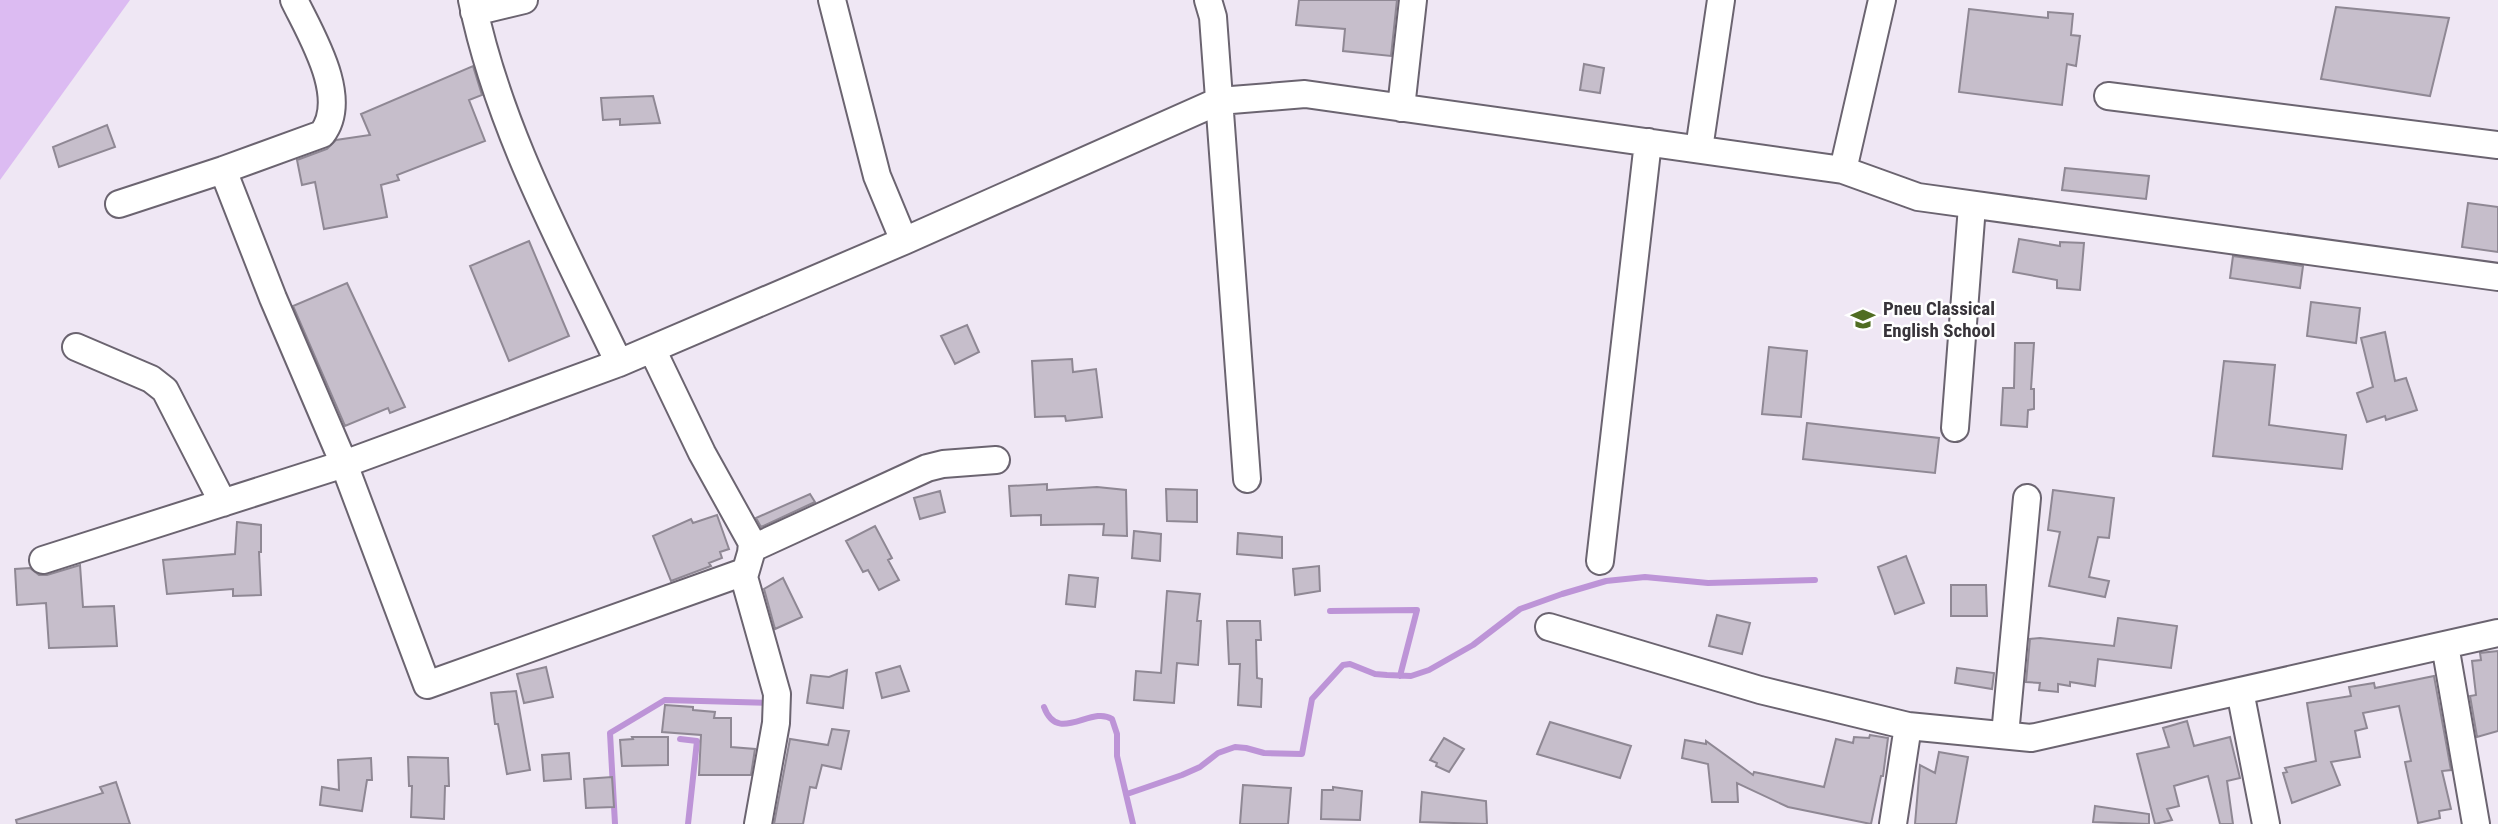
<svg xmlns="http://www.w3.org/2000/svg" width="2498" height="824" font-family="'Roboto Condensed',sans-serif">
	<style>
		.green { fill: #dcbbf2 }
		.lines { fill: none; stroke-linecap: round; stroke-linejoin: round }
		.stream { stroke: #bd94d7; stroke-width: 6 }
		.building { fill: #c6becb; stroke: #8f8894; stroke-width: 2 }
		.minor-casing { stroke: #6b6470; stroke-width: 30 }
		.minor { stroke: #fff; stroke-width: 26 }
		.labels { text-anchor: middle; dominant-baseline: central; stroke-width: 5; stroke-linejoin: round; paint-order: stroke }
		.poi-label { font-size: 19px; font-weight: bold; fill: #38343a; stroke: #fff; text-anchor: start }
	</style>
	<rect width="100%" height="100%" fill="#efe7f4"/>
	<path class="green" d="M0,0h130l-130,180z"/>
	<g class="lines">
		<path class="stream" d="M1330,611l87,-1 -17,66
			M1044,707c14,38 47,-2 68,12l5,15v22l16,68
			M680,739l17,2 -9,83
			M1127,794l55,-19 18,-8 18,-14 17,-6 11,1 18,5 38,1 10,-55 31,-34 7,-1 25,10 12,1 24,1 18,-6 44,-25 47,-36 42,-15 44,-13 39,-4 63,6 107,-3
			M615,824l-5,-91 55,-33 106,3"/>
	</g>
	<path class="building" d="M1299,0h98l-6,56 -48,-5 2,-22 -49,-4z
		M2336,7l113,11 -19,78 -109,-17z
		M1969,9l79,9v-6l25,2 -2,21 9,1 -4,30 -9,-2 -5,41 -103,-13z
		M1584,64l20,4 -4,25 -20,-3z
		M473,66l9,29 -13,5 16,41 -88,34 2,5 -18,5 6,32 -63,12 -9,-47 -13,3 -5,-25 30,-11 9,-9 34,-5 -9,-21z
		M653,96l7,27 -40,2v-6l-17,1 -2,-22z
		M107,125l8,22 -56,20 -6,-20z
		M2065,168l84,8 -3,23 -84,-9z
		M2468,203l30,4v45l-36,-5z
		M2019,239l41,7v-4l24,1 -4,47 -23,-2v-8l-44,-8z
		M529,241l40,95 -60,25 -39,-95z
		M2233,256l70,10 -3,22 -70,-10z
		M347,283l58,124 -15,6 -2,-5 -43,18 -52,-120z
		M2311,302l49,6 -4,35 -49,-7z
		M967,325l12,27 -24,12 -14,-28z
		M2385,332l10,49 11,-3 11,32 -31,10 -1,-4 -18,6 -10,-29 16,-6 -12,-49z
		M2015,343h19l-3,46h3v20l-6,1 -1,17 -26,-2 2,-37h11z
		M1769,347l38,4 -6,66 -39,-3z
		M1072,359l1,13 23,-3 6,48 -36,4 -1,-5 -30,1 -3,-56z
		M2224,361l51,4 -6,60 77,10 -4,34 -129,-13z
		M1807,423l132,15 -4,35 -132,-14z
		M1047,484v6l50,-3 29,3 1,46 -24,-1 1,-11 -63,1v-10l-30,1 -2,-30z
		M1166,489l31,1v32l-30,-1z
		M2053,490l61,8 -5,40 -11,-1 -9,40 20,4 -4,16 -56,-11 11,-54 -12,-2z
		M940,491l5,21 -25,7 -6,-21z
		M810,494l5,8 -54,25 -5,-9z
		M717,515l12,34 -9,3 2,6 -13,5 2,3 -40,15 -18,-45 38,-17 2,4z
		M237,522l24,3v27h-2l2,43 -28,1v-7l-66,5 -4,-34 72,-6z
		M875,526l17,32 -4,2 11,20 -20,10 -11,-20 -5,2 -17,-31z
		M1134,531l27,3 -1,27 -28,-3z
		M1238,533l44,4v21l-45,-4z
		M1906,556l18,47 -29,11 -17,-47z
		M80,565l3,42 31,-1 3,40 -68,2 -3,-45 -29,2 -2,-36 15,-1 9,7h8z
		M1319,566l1,25 -25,4 -2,-26z
		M1069,575l29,3 -3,29 -29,-3z
		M783,578l19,39 -27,12 -11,-40z
		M1951,585h35l1,31h-36z
		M1167,591l33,3 -3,27h4l-3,44 -21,-2 -3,40 -40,-3 2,-29 25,2z
		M1717,615l33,8 -8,31 -33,-8z
		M2118,618l59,8 -6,42 -73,-9 -3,27 -25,-4v4l-12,-2v8l-19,-2 1,-7 -14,-1 4,-43 10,-1 74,8z
		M1227,621h33l1,19h-5l1,38 5,1 -1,28 -23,-2 2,-41h-11z
		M2498,651v80l-21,6 -7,-41 6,-1 -4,-34 9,-1 -1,-7z
		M900,666l9,25 -27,7 -6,-25z
		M546,667l7,30 -29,6 -7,-29z
		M1957,668l37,5 -2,16 -37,-6z
		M847,670l-4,38 -36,-5 4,-28 18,2z
		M2434,676l17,94 -9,1 9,38 -12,2 1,7 -22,5 -13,-61 6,-1 -12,-55 -36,7 4,15 -12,3 5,26 -29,5 9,23 -48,18 -9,-30 4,-1 -2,-4 31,-7 -9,-58 44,-7 -2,-9 25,-4 1,5z
		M516,691l14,79 -23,4 -9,-50h-3l-4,-31z
		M665,705l28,2v3l22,2 -1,6h17v29l24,2 -4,26h-52l2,-40 -39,-3z
		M2187,721l7,25 36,-9 10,41 -13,3 6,43h-13l-12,-48 -34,10 5,20 -12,3 5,11 -17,4 -18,-70 32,-7 -6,-19z
		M1550,722l81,24 -11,32 -83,-24z
		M832,729l17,2 -8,38 -19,-4 -6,23 -6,-1 -7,37h-29l16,-85 38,6z
		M1870,735l18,3 -5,38h-2l-10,48 -83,-17 -51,-24 1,19h-26l-4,-38 -26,-6 3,-18 21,4v-3l47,34 1,-3 70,15 12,-48 17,4 1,-6 15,1z
		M632,737h36v28l-46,1 -2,-26 13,-1z
		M1444,738l20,11 -15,23 -13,-6 1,-3 -7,-3z
		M1939,752l29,5 -12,67h-41l5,-59 15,8z
		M569,753l2,26 -27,2 -2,-26z
		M408,757l40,1 1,28h-4l-1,33 -33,-2 1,-31h-3z
		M371,758l1,22h-5l-5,31 -42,-6 2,-18 17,3 -1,-30z
		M612,777l2,30 -28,1 -2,-29z
		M116,782l14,42h-113l-1,-4 87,-27 -3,-6z
		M1243,785l48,3 -3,36h-48z
		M1333,787l29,4 -2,29 -39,-1 1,-29h11z
		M1422,792l64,9 1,23 -67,-2z
		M2095,806l54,8v10l-56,-2z"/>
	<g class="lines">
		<g class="minor-casing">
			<path id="minor" d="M472,0c26,128 91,246 147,363
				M832,0l45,176 27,65
				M1208,0l5,17 34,462
				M1882,0l-39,170 75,27 580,80
				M474,12l50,-12
				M2108,96l390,49
				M1401,108l12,-108
				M1699,149l22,-149
				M223,170l50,128 71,166 83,221 317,-113
				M119,204l104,-34 99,-36c28,-36 -11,-99 -28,-134
				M76,347l75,32 14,11 58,113
				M652,349l50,104 50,90 -1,10 -7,24 33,117 -1,29 -18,101
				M1955,428l17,-222
				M753,548l174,-80 16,-4 53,-4
				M43,560l301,-96 275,-101 285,-122 315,-140 86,-7 538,76
				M1600,561l48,-419
				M1549,627l211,63 148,36 123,12 467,-105
				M2445,645l31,179
				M2240,691l26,133
				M2005,735l22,-237
				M1893,824l15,-98"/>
		</g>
		<use href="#minor" class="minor"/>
	</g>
	<defs>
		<g id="school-bare" transform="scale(1.89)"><path d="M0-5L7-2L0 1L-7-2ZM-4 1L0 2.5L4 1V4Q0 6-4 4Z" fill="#506d22" stroke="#fff" stroke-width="2.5" paint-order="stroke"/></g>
	</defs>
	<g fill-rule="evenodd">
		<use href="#school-bare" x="1863" y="319"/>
	</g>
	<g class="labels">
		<g class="poi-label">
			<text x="1883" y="308">Pneu Classical<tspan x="1883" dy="22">English School</tspan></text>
		</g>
	</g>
</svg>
